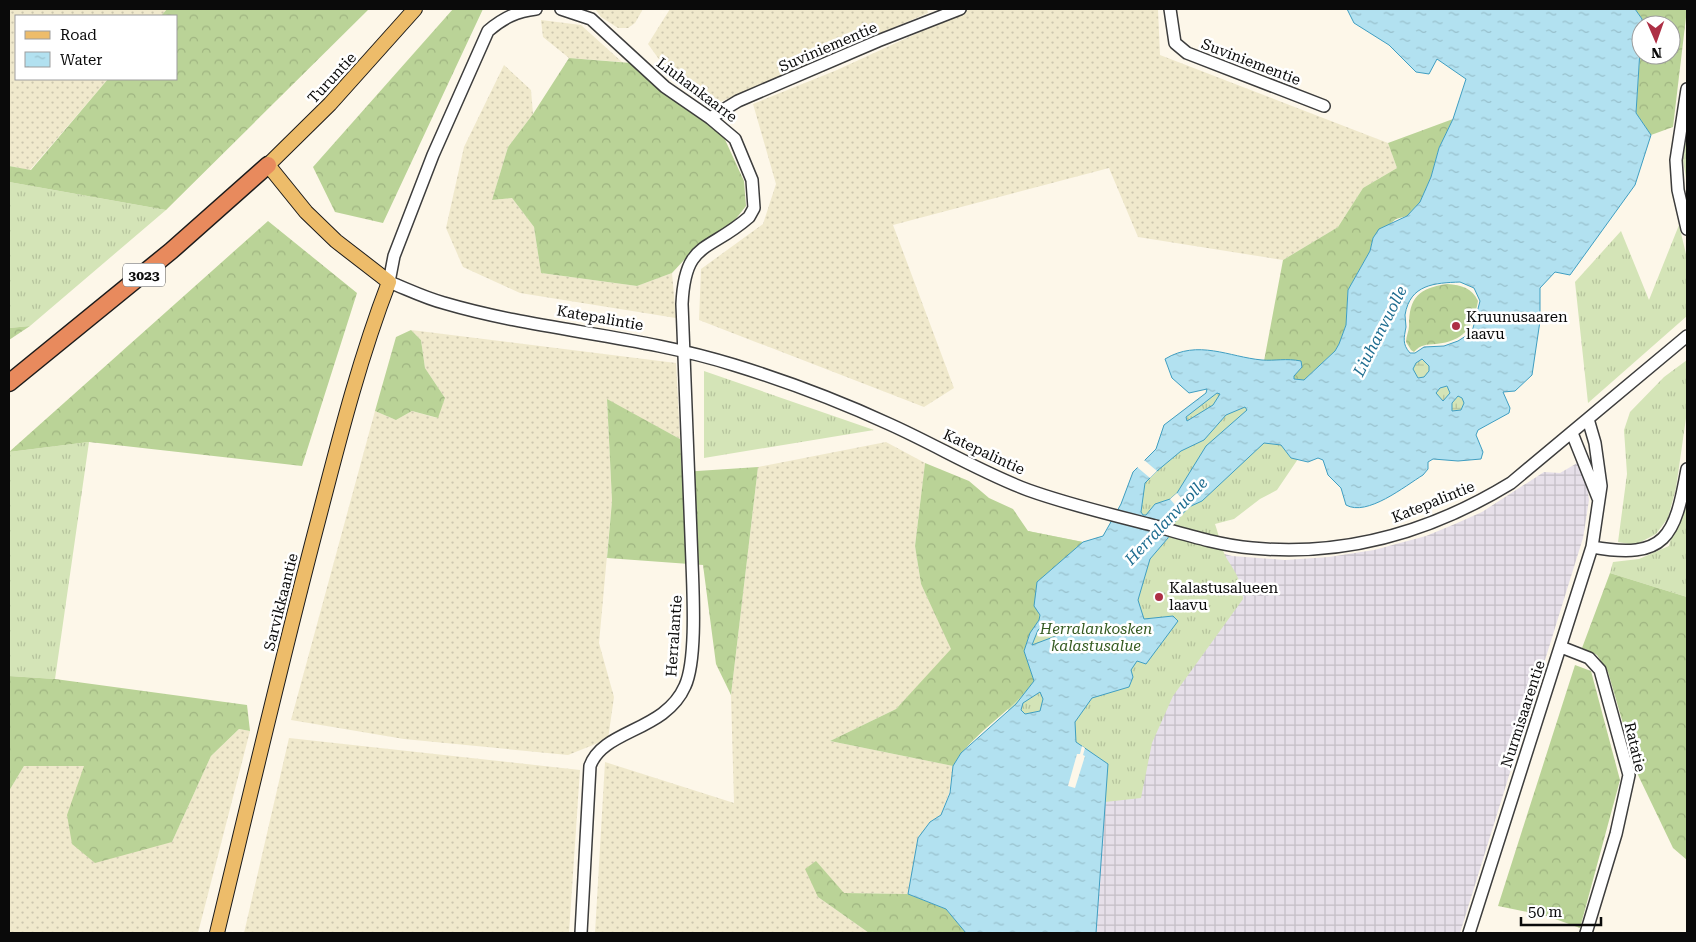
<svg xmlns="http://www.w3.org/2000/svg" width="1696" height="942" font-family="'Roboto Serif',serif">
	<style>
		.industrial { fill: url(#industrial-grid) }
		.farmland { fill: url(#farmland-dots) }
		.grass { fill: url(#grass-tufts) }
		.forest { fill: url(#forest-crowns) }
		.wetland { fill: url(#wetland-marsh) }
		.water { fill: url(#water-ripples); stroke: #409ec1; fill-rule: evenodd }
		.pier { fill: #fdf7e9 }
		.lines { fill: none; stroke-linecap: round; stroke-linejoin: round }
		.minor-casing { stroke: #3d3d3d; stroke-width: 14 }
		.major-casing { stroke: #1b1b1b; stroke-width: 16 }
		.highway-casing { stroke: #1b1b1b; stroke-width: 19 }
		.minor { stroke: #fff; stroke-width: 11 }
		.major { stroke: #edbc6a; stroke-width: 14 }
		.highway { stroke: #e88a5d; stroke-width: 16 }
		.poi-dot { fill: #ad2f45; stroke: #fff; stroke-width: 2 }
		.labels { text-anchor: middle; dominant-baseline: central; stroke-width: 5; stroke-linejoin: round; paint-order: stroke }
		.shield { fill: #fff; stroke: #545454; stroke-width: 1 }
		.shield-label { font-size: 14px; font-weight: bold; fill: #0a0a0a }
		.street-label { font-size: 15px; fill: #0a0a0a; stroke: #fff }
		.poi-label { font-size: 15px; fill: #0a0a0a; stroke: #fff; text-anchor: start }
		.park-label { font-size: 15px; font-style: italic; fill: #355b21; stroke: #fff }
		.water-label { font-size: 16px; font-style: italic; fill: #1f6d90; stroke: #fff }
	</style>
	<defs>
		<pattern id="industrial-grid" width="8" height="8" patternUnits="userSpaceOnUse" patternTransform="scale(1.25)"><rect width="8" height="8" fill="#e6dfe9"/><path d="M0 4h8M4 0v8" fill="none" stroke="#c4bec6"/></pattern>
		<pattern id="farmland-dots" width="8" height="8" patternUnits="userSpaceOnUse" patternTransform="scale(1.25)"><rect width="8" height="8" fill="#f0e9cc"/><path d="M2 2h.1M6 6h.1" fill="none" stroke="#ccc6ae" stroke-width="1.8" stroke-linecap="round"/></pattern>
		<pattern id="grass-tufts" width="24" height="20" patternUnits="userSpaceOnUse" patternTransform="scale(1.25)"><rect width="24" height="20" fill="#d4e4b7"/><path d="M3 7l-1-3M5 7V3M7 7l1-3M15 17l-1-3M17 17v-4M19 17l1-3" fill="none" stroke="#b5c29c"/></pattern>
		<pattern id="forest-crowns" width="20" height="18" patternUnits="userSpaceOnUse" patternTransform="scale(1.25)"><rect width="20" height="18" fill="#bad397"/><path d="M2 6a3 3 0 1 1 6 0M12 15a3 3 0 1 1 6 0" fill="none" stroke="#9fb481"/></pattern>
		<pattern id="wetland-marsh" width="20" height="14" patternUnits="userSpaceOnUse" patternTransform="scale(1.25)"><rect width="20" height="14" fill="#d4e4b7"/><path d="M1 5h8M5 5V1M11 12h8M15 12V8" fill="none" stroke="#b5c29c"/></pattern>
		<pattern id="water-ripples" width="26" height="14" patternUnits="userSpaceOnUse" patternTransform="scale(1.25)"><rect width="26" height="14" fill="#b2e1f0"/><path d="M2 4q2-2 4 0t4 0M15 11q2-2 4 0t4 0" fill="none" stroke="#98c0cc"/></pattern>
	</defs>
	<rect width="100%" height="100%" fill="#fdf7e9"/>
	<path class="industrial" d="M1579,462l8,23 2,15 -6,38 -123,395h-364l-4,-235 76,-160 64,18 53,4 44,-3 45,-7 52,-14 29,-12 27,-12 62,-40 16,1z"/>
	<path class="farmland" d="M9,9h158l-6,7h-145v63h92l-78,91 -21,-4z
		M595,9h48l-8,14 -7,5h-10l-17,-11z
		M670,9h257l1,4 -208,89 -49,-26 -23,-32z
		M970,9h188l2,46 228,88 9,25 -34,20 -25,39 -55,33 -145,-23 -29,-69 -216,57 61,163 -30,19 -225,-87 2,-51 62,-45 13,-40 -23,-80 84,-34z
		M541,20l40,5 41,37 -53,-4 -26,-21z
		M504,65l27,25 2,24 -25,33 -16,53 20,-2 22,29 7,46 96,13 35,-13 4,45 -156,-25 -57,-26 -17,-39 18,-81z
		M411,330l265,33 4,76 -73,-39 5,101 -13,142 15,54 -6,42 -40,16 -164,-16 -113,-19 84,-309 21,9 16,-9 25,7 8,-20 -20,-30 -4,-28z
		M886,442l39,21 -10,83 6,38 31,65 -56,60 -66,32 123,25 -4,27 -8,22 -11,7 -12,16 -10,56 -64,-1 -26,4 51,36h-274l10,-171 129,41 -3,-108 27,-228z
		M239,729l11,2 -52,202h-189v-142l15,-25h60l88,76 39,-86z
		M289,738l291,32 -11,163h-325z"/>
	<path class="grass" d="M1687,130v54l-4,-24z
		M9,182l157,28 -136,116 -21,2z
		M1679,225l8,33v58l-99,87 -13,-121 46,-51 28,69z
		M1687,360v51l-11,77 -8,30 -12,16 -21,11 -17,-3 9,-68 -3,-44 6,-18 34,-35z
		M704,371l170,59 -170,28z
		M1208,389l52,13 21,43 10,13 7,1 -21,31 -17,9 -26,20 -19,5c4,11 6,25 12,35 9,14 15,23 16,40l-70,97 -21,47 -11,55 -36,4 -97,-92 20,-179 55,11 20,-6 18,-32 12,-32 23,-23 8,-24 42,-32z
		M89,442l-34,237 -46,-3v-224z
		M1687,477v120l-77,-24 3,-11 26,-3 30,-13z"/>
	<path class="forest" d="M167,9h202l-203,201 -157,-28v-16l22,4 77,-91h68v-63h-15z
		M453,9h30l-100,214 -48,-11 -22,-45z
		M1635,9h52l-14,118 -22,8 -15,-22 5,-73v15h30v-30h-29v-6z
		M569,58l62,5 91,70 22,48 2,25 -15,19 -34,21 -25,27 -35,13 -96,-13 -7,-46 -22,-29 -20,2 16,-53 25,-33z
		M1453,119l-14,29 -8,29 -11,25 -13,14 -11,3 -23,19 -3,13 -22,39 -2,35 -7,19 -4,7 -31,29 -10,-1 -1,-3 9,-9 -38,-6 19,-101 55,-33 25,-39 34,-20 -9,-25z
		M268,221l89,72 -55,173 -213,-24 -80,10z
		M1447,284c15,1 25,4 31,17 -5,27 -14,40 -42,43 -10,1 -15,0 -22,8l-3,-2 -5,-8c0,-6 3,-11 3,-16 0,-29 10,-38 38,-42z
		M30,326l-21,14v-12z
		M411,330l10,10 4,28 20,30 -7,20 -26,-7 -16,9 -21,-9 21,-74z
		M607,399l73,40 2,33 76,-5 -27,228 -15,-31 -13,-99 -96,-7 5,-57z
		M925,463l44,18 20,17 24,11 15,22 55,11 -46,40 2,38 -9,13 -6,18 10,30c-23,32 -61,51 -81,85l-123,-25 66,-32 55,-60 -30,-65 -6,-38z
		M1610,573l77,24v263l-14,-12 -35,-73 -30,-103 -11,-17 -15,-7z
		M1575,665l16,6 29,109 -40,148 -33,-12 -49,-10z
		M9,676l46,3 192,26 3,26 -11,-2 -28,27 -39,86 -77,21 -23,-19 -5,-29 17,-49h-60l-15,25z
		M816,861l28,32 64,1 38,15 20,24h-97l-51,-36 -13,-28z"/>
	<path class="wetland" d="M1412 369a9 9 0 1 1 18 0a9 9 0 1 1-18 0Z
		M1436 393a7 7 0 1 1 14 0a7 7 0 1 1-14 0Z
		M1458,396l5,2 1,5 -3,7 -9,1v-8z"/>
	<path class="water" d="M1347,9h288l7,10 -6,94 15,22 -16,50 -65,90 -15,-3 -15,16v33l-8,54 -17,16 -12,1 7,16 -1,5 -31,17 -2,5 7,17 -2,7 -23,2 -25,-2 -5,3v7l-5,6c-18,11 -56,42 -77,30l-5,-17 -13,-13 -5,-15 -5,-2 -10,4 -17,-4 -10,-13 -17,-2 -62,58 -13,6 -17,18 -4,13 -18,21 -12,41 6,19 29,-3 5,5 -32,43 -9,-3 -6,9 2,7 -4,10 -37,11 -17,24 1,20 32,22 -12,169h-130l-20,-24 -38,-15 10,-56 12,-16 11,-7 9,-22 3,-27 8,-13 55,-49 18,-23 -10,-30 6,-18 9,-13 1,-5 -6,-9 3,-24 46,-40 20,-6 18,-32 12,-32 23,-23 8,-24 42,-32 1,-4 -18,4 -17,-15 -7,-19c33,-20 64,-2 97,1 13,1 24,-2 39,1l1,6 -8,9v3l10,1 31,-29 4,-7 7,-19 2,-35 22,-39 3,-13 6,-9 28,-13 13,-14 11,-25 8,-29 14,-29 13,-40 -29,-20 -8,15 -13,-2 -27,-27 -35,-22zM1460,282l14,6 6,13 -8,31 -14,9 -14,5 -20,1 -9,6h-5c-8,-9 -6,-15 -4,-26 0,-4 -1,-8 -1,-12 5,-31 30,-32 55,-33zM1422,359l7,7v5l-5,6 -6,1 -5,-9 3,-6zM1447,386l3,7 -7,8 -7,-8 4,-5zM1217,393l3,1 -7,11 -26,16 -1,-4zM1458,396l4,2 2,5 -3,7 -9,1v-8zM1245,407l2,3 -41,36 -29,47 -7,6 -15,5 -9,11h-3l-2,-3 4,-29 12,-12 24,-20 23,-11 22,-25zM1050,620l4,5 2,11 -24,9 6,-15zM1040,692l3,7 -3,12 -15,3 -4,-4 2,-7z"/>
	<path class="pier" d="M1144,460l13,11 -7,7 -13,-11z
		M1177,493l12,14 -7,6 -12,-14z
		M1082,746l3,2 -2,7 2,1 -10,32 -7,-2 9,-32h3z"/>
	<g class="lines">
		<g class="minor-casing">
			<path id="minor" d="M536,9c-19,2 -33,9 -48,22l-55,124 -39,101 -5,26c18,7 36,16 55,21 95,28 195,32 290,62 52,16 105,36 155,59 47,21 91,48 139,66 39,14 80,24 120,34 33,9 69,21 104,24 94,9 179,-16 259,-65l176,-147
				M561,9l30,10 74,68 45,31 25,21 17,41 2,28 -5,9c-41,36 -64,23 -67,87 3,86 7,172 10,258 1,30 5,98 -7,124 -20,46 -82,43 -95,80l-9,167
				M1170,9l5,34 12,10 137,53
				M1687,89l-11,71 2,30 9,39
				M710,118l28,-17 140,-60 82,-32
				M1572,433l26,65
				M1592,547c74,13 83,-10 95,-78
				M1561,647l28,11 11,12 29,105 -13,59 -30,99
				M1469,933l123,-386 9,-61 -6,-43 -7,-24"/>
		</g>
		<g class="major-casing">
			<path id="major" d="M217,933c33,-137 65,-275 101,-412 21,-81 41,-161 71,-239l-53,-41 -30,-29 -38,-47 62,-61 85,-95"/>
		</g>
		<g class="highway-casing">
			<path id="highway" d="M9,383l162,-132 97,-86"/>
		</g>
		<use href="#minor" class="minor"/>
		<use href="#major" class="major"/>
		<use href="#highway" class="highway"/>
	</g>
	<g class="poi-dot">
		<circle cx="1456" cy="326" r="5"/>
		<circle cx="1159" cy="597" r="5"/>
	</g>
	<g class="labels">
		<rect class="shield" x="123" y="263.5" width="42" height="23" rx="4"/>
		<g class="shield-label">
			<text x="144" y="275">3023</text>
		</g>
		<g class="street-label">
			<text transform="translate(828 47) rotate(-23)">Suviniementie</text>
			<text transform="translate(1251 62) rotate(21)">Suviniementie</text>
			<text transform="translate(332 78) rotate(-47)">Turuntie</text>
			<text transform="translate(697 90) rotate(37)">Liuhankaarre</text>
			<text transform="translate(600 318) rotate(10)">Katepalintie</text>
			<text transform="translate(984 452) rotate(25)">Katepalintie</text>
			<text transform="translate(1433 502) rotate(-22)">Katepalintie</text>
			<text transform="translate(281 602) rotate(-76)">Sarvikkaantie</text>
			<text transform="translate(674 636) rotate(-86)">Herralantie</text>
			<text transform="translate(1523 714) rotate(-72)">Nurmisaarentie</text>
			<text transform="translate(1635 747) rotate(77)">Ratatie</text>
		</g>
		<g class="poi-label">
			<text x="1466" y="317">Kruunusaaren<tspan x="1466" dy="17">laavu</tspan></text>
			<text x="1169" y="588">Kalastusalueen<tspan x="1169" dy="17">laavu</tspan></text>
		</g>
		<g class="park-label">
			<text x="1096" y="629">Herralankosken<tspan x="1096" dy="17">kalastusalue</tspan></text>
		</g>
		<g class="water-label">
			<text transform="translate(1380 331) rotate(-63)">Liuhanvuolle</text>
			<text transform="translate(1166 521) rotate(-47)">Herralanvuolle</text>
		</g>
	</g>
	<rect width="1696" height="942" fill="none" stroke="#0a0a0a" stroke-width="20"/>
	<rect x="15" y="15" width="162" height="65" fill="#ffffff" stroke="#9d9d9d"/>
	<rect x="25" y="31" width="25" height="8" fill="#edbc6a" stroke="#9d9d9d"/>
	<text x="60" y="40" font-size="15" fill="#0a0a0a">Road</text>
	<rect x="25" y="52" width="25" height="15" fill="url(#water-ripples)" stroke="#9d9d9d"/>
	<text x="60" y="65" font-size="15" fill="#0a0a0a">Water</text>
	<g transform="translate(1656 40) rotate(178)"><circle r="24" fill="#ffffff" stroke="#9d9d9d"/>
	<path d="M0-4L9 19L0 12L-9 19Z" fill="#ad2f45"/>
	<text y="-8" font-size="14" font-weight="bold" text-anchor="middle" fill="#0a0a0a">N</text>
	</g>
	<path d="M1521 917v8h80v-8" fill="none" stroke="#0a0a0a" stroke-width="2.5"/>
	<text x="1528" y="917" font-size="15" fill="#0a0a0a" stroke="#ffffff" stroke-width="4" paint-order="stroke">50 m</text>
</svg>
